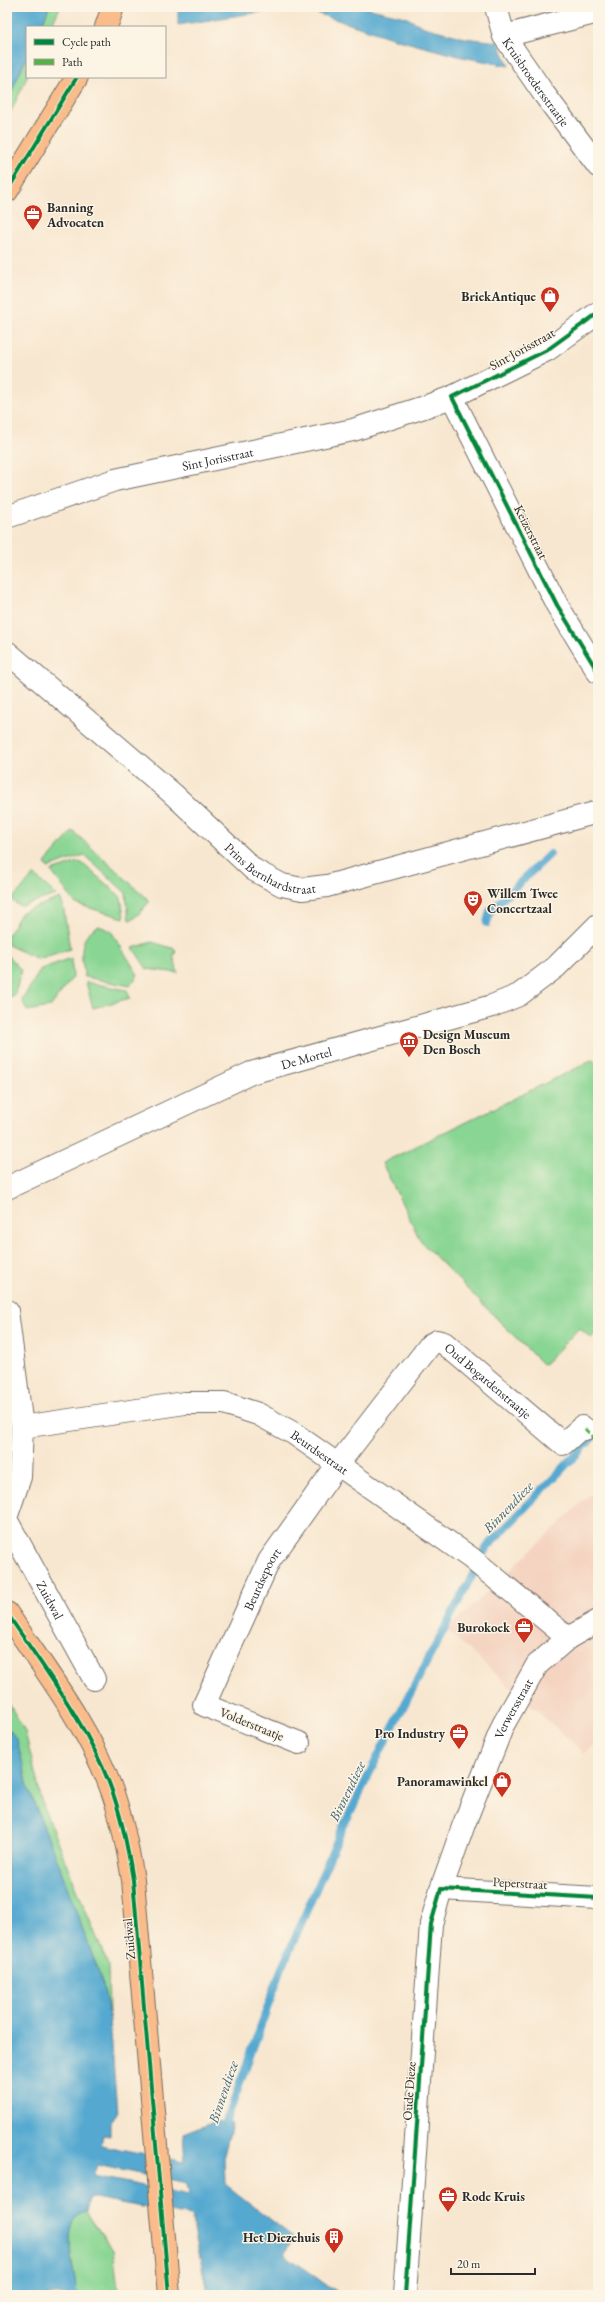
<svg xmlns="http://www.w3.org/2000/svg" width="605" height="2302" font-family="'EB Garamond',serif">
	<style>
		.built { fill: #f4d3c0 }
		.green { fill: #89d593; stroke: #5a805f }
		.water { fill: #54a9d0; stroke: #406a7e; fill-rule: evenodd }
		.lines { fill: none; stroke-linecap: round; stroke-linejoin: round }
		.stream { stroke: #54a9d0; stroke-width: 8 }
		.minor-casing { stroke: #736d65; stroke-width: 24 }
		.major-casing { stroke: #736d65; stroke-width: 24 }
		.minor { stroke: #fff; stroke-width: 22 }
		.major { stroke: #f9bc8a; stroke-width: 22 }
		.quiet { stroke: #56b246; stroke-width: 3; stroke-dasharray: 6 3; stroke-linecap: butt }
		.cycleway-casing { stroke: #fcf5e5; stroke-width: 6 }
		.cycleway { stroke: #00873e; stroke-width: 4 }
		.labels { text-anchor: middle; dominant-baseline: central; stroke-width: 3; stroke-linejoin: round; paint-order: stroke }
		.street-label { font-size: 13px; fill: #2b2b2b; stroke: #fcf5e5 }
		.poi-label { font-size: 13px; font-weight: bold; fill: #2b2b2b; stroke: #fcf5e5; text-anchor: end }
		.water-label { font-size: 14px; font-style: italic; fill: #3b5d6d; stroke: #fcf5e5 }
	</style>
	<rect width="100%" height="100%" fill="#fcf5e5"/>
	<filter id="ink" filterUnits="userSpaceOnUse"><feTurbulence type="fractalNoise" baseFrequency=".025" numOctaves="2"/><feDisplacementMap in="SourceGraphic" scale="8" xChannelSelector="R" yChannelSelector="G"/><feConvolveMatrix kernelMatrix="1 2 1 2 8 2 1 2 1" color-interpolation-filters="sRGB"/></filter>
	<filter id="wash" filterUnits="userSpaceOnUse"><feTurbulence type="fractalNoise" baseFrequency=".012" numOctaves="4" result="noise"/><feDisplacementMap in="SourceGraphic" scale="16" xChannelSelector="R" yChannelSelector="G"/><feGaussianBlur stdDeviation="0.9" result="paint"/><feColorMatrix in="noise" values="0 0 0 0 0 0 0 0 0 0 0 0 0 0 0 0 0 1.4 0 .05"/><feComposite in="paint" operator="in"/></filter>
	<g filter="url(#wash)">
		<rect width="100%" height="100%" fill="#f8e7d0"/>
		<path class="built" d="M598,1487v256l-14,10 -137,-123z"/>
		<path class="green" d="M49,7h11l-9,20h-10z
			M27,56v21l-20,43v-18z
			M73,831l77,70 -15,17 -6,2 -3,-27 -42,-38 -36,13 -3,-5z
			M78,862l4,1 39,34 3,21 -48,-14 -25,-33z
			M34,875l22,20 -34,11 -4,-1 -7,-5z
			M60,898l3,7 7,44 -32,10 -30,-14 -1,-9 15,-24z
			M99,926l12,5 26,42 1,2 -8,11 -45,-9c-4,-18 -8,-42 14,-51z
			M152,942l23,7 1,5 -3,1 5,18 -31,-4 -14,-21z
			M7,955l14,15 -6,25 -8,3z
			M71,958l2,19 -23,30 -23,4 -5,-11 19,-31z
			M86,982l41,8 3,8 -37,10z
			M593,1060l5,7v264l-7,7 -12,-10 -33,35 -4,1 -121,-122 -39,-79z
			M7,1700l18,32 19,77 64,156 1,48 -12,-45 -69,-180 -3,-16 -18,-45z
			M86,2212l27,38 6,45h-42c-1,-21 -20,-76 9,-83z"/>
		<path class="water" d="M7,7h42l-8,20h-14v29l-20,46z
			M178,7h184l43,10 19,10 41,11 33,4 11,24 -47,-9 -64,-17 -85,-28 -47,-1 -88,14z
			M7,1727l10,12 11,49 30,74 45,122 7,37 7,92 -7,10v13l-7,-1 -2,10 84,17 -2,-28 34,-13 15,3 -8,31 1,29 68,53 -9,17 58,41h-134l-17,-79 -102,-19 -3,15c-29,8 -10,62 -9,83h-70zM97,2165l90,19 2,11 -96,-19z"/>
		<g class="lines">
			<path class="stream" d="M487,923l3,-12 60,-57
				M222,2133l59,-163 61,-141 45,-91 100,-191 111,-115"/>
		</g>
	</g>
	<g filter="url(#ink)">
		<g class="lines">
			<g class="minor-casing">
				<g id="minor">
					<path id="s1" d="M496,7l8,29 40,58 54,72"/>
					<path d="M504,36l94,-24"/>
					<path d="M452,397l105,208 41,67"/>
					<path id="s2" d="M7,517l108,-37 238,-50 71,-23 28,-10 95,-47 51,-37"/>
					<path id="s3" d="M7,652l166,142 81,76 28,15 20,4 25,-3 271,-74"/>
					<path id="s4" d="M7,1188l244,-115 241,-67 27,-11 37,-28 42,-42"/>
					<path d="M7,1311l15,116 -2,50 -13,38"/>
					<path id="s5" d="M22,1427l163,-24h39l34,11 35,19 178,125 97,80"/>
					<path id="s6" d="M7,1521l87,158"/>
					<path id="s7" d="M299,1743l-95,-38 65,-144 69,-97 92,-119 7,-4 7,2 119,101 19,-17 3,2"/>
					<path d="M441,1889l157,9"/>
					<path id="s8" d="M405,2295l26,-371 10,-35 23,-65 39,-99 34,-60 31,-27 30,-17"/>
				</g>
			</g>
			<g class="major-casing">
				<path id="major" d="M106,27l7,-20
					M7,191l70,-114
					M7,1613c37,56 81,112 104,175 11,29 17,61 22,92l36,415"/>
			</g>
			<use href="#minor" class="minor"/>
			<use href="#major" class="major"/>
			<path class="quiet" d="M585,1429l13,13"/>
			<g class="cycleway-casing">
				<path id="cycleway" d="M7,191l70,-114
					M598,313l-51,37 -95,47 105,208 41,67
					M7,1613c37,56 81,112 104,175 11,29 17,61 22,92l36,415
					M405,2295l26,-371 10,-35 157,9"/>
			</g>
			<use href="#cycleway" class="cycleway"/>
		</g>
	</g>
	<defs>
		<g id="office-pin" transform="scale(1)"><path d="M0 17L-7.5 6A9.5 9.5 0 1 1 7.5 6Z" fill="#c8321e" stroke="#fcf5e5"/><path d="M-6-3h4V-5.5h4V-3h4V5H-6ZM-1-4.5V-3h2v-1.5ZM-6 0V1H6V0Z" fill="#fff"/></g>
		<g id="shop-pin" transform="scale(1)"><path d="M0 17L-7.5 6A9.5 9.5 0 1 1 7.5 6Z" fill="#c8321e" stroke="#fcf5e5"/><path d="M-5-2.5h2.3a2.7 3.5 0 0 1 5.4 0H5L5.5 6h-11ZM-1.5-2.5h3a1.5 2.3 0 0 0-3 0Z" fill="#fff"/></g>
		<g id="theatre-pin" transform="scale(1)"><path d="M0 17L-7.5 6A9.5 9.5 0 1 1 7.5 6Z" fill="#c8321e" stroke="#fcf5e5"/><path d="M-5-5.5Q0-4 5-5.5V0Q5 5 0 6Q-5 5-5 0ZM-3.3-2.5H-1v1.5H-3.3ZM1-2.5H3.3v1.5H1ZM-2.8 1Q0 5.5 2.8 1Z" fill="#fff"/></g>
		<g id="museum-pin" transform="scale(1)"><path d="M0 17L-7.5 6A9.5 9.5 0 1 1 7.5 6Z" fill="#c8321e" stroke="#fcf5e5"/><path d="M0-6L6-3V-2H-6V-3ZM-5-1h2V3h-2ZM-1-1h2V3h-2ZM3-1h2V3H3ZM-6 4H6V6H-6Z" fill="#fff"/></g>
		<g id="building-pin" transform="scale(1)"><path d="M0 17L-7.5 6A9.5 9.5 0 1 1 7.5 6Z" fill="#c8321e" stroke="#fcf5e5"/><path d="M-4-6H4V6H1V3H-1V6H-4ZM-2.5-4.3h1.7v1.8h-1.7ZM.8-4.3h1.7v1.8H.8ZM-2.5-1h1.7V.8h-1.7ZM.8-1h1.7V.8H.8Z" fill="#fff"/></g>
	</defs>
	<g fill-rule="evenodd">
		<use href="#office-pin" x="33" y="214"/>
		<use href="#shop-pin" x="550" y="296"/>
		<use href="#theatre-pin" x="473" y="900"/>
		<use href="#museum-pin" x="409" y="1041"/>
		<use href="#office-pin" x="524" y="1627"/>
		<use href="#office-pin" x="459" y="1733"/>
		<use href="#shop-pin" x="502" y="1781"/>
		<use href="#office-pin" x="448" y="2196"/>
		<use href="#building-pin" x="334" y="2237"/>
	</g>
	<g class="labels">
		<g class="street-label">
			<text stroke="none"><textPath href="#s1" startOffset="86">Kruisbroedersstraatje</textPath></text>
			<text transform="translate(522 349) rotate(-29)">Sint Jorisstraat</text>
			<text stroke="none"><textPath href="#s2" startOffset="219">Sint Jorisstraat</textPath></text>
			<text transform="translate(531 532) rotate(63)">Keizerstraat</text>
			<text stroke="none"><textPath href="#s3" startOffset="344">Prins Bernhardstraat</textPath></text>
			<text stroke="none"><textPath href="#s4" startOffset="327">De Mortel</textPath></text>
			<text stroke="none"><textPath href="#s7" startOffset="603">Oud Bogardenstraatje</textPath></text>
			<text stroke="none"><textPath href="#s5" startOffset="312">Beurdsestraat</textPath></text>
			<text stroke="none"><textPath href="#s7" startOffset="241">Beurdsepoort</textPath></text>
			<text stroke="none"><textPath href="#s6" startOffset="90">Zuidwal</textPath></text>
			<text stroke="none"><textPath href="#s8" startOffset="603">Verwersstraat</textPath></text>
			<text transform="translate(252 1724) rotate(22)">Volderstraatje</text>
			<text transform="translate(520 1883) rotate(3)">Peperstraat</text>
			<text transform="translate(129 1939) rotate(-95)">Zuidwal</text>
			<text transform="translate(409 2091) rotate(-86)">Oude Dieze</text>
		</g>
		<g class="poi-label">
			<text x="47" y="207" text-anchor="start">Banning<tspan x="47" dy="15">Advocaten</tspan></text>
			<text x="536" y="296">BriekAntique</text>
			<text x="487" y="893" text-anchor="start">Willem Twee<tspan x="487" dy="15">Concertzaal</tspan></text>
			<text x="423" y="1034" text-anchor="start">Design Museum<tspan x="423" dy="15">Den Bosch</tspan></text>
			<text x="510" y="1627">Burokoek</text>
			<text x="445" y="1733">Pro Industry</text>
			<text x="488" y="1781">Panoramawinkel</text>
			<text x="462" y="2196" text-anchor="start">Rode Kruis</text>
			<text x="320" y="2237">Het Diezehuis</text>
		</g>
		<g class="water-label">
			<text transform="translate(508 1507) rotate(-46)">Binnendieze</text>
			<text transform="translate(347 1791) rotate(-64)">Binnendieze</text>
			<text transform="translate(223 2092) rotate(-71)">Binnendieze</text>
		</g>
	</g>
	<rect width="605" height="2302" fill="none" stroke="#fcf5e5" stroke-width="24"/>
	<rect x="26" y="26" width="140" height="52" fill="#fcf5e5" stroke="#a8a49b"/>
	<rect x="34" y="39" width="20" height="6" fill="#00873e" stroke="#a8a49b"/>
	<text x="62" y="46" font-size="12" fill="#2b2b2b">Cycle path</text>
	<rect x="34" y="59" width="20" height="6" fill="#56b246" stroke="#a8a49b"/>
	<text x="62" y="66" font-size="12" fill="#2b2b2b">Path</text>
	<path d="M451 2268v6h84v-6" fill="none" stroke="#2b2b2b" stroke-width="2"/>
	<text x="457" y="2268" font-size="12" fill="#2b2b2b" stroke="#fcf5e5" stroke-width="3" paint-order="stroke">20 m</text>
</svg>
